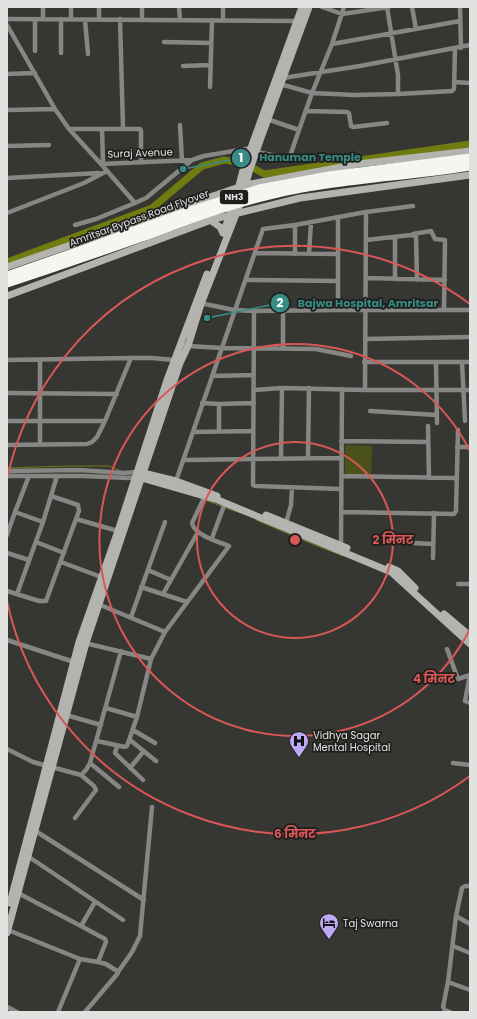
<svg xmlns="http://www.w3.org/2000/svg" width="477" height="1019" font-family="Poppins,'Noto Sans Devanagari',sans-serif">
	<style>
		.green { fill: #4a5219 }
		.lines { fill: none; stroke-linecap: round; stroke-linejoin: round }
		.stream { stroke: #707c0f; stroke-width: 1 }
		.river { stroke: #707c0f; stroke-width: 7 }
		.street { stroke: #868684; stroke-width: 4.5 }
		.secondary { stroke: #b3b3b0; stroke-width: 7 }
		.highway-bridge { stroke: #f4f6f0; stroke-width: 9 }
		.ring { fill: none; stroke: #d95756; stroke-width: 2 }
		.labels { text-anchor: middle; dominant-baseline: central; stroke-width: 3.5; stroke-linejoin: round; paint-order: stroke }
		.shield { fill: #1e1e1c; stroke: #a7a8a5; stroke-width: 1 }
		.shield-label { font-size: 9px; font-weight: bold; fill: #e2e3e0 }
		.street-label { font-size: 10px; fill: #e2e3e0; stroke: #1e1e1c }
		.poi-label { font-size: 10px; fill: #e2e3e0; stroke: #1e1e1c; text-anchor: start }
		.centre { fill: #d95756; stroke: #1e1e1c; stroke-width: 2 }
		.ring-label { font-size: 12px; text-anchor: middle; font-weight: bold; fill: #d95756; stroke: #1e1e1c; stroke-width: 3.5; stroke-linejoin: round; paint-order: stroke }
		.leader { fill: none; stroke: #398c85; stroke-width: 1.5 }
		.callout-dot { fill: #398c85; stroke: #1e1e1c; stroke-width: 1.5 }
		.mark-label { font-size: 12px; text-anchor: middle; font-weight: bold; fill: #fff }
		.callout-label { font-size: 11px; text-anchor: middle; font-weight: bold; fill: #398c85; stroke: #1e1e1c; stroke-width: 3.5; stroke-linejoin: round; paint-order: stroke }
	</style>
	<rect width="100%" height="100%" fill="#363733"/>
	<path class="green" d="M345,445l27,1 -1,32 -26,-1z"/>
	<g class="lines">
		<path class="stream" d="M7,468l62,-2h40l12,5
			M205,500l16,6
			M226,508l18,6
			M256,520l59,25 28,11"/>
		<path class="river" d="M7,262l145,-54 50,-42 22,-6 20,3 20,11 206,-30"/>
		<path class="street" d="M99,7v12
			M142,7v13
			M179,7l1,13
			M223,7v13
			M322,7l20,7 47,-7
			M387,7l11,68v19
			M412,7l4,22
			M460,7l1,41
			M7,19l290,2
			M35,19v32
			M43,19v-12
			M61,19v34
			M71,19v-12
			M120,19l3,109
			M85,20l3,34
			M7,25l48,84 14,20 32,35 91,-4 12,-4 47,-8
			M164,42l47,1
			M332,44l128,-23
			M183,66l28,-1
			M7,74l28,-1
			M283,78l77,-12 110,-21
			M454,82l16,1
			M280,84l32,9 43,2 43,-1 54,-3 2,-2 1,-40
			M210,87l2,-67
			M7,110l48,-1
			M306,111l41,1 2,1 2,13 2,1 34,-4
			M267,119l32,11 13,-37 20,-49 12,-37
			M180,125l2,36
			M69,129h71l1,2v31
			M102,129l1,35
			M7,146l42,-1
			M256,152l32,6 2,-2 9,-26
			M101,164l34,39 11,-5 46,-38
			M7,178l92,-5
			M7,213l77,-30 23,-12
			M338,217v93
			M75,225l21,-6 39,-16
			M295,225v29
			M413,234l18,-3 4,8 10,1 -1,70
			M395,237v42
			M366,240l45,-5 5,1 1,44
			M256,253l82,1
			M309,254l2,-32
			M366,278l79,2
			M246,280l92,1
			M200,303l34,7 20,1 84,-1h132
			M254,311l-1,174 3,1 85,3
			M365,339l105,-2
			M180,344l8,2 34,2 94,1 35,7
			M283,348v-37
			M7,360l124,-2h21l22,2
			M40,360v84
			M364,362h106
			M436,362l1,61
			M462,362l3,59
			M212,376l42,-1
			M254,390l28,-2 83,2h105
			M365,390l1,-178
			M7,393l110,1
			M202,403l17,1 35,-1
			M219,404v27
			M370,411l67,4
			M7,421h98
			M428,426l1,52
			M193,432l60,-1
			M341,441l87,1
			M7,445l80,-1 5,-2 5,-5 8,-16 26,-63
			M457,447h13
			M308,457l1,-69
			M281,458l1,-70
			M184,460l157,-2
			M7,471l72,-1 45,3 13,-1
			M7,476h78l43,2 8,-1
			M29,476l-14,36 28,10
			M57,476l-6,20 27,9 1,6 -3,8
			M342,476l115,2
			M176,481l87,-252 32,-4 71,-13 47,-6
			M341,512l113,2 2,-3 2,-81
			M286,523l5,-18 1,-17
			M7,535l8,-23
			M212,538l13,-35
			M36,542l28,11
			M413,543l20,1
			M341,545l1,-156
			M7,553l22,7
			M433,558l1,-45
			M61,562l40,15
			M148,570l23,10
			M458,584h12
			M141,587l46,15
			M7,591l32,10h7l30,-82 42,12
			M17,594l26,-72 8,-26
			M163,594l35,-62
			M98,604l67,28
			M131,617l34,-95
			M7,640l67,22
			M85,643l66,16
			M447,649l11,30 12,-4
			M470,675l-5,26 5,2
			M106,708l31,9
			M66,715l35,10
			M133,730l22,13
			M130,740l26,21
			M97,741l28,6 2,-1 10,-29 14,-58 14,-27 64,-86c-10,-4 -35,-11 -37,-23l13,-27
			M117,746l-2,7 28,27
			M7,749l26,13 48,13 5,-5 4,-7 31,-112
			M90,763l29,24
			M453,763l17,2
			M130,768l14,-17
			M75,818l21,-28 -2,-4 -13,-11
			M34,830l110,70
			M26,855l97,65
			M16,892l65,34 14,-24
			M456,916l14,8
			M8,930l72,29 -22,53
			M453,946l17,7
			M80,959l18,3 8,-20 -1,-3 -24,-13
			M118,972l14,-20 8,-16 12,-129
			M448,982l22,8
			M7,1007l10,5
			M85,1012l33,-39 -1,-2 -11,-7 -8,-2
			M450,1012l-5,-2 -2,-3 5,-25 8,-66 6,-28 3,-2h5"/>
		<path class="secondary" d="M210,220l10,7 3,6
			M223,233l12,-32 8,-31 59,-163
			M7,267l238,-82 113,-21 112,-13
			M7,296l207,-77 86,-21 170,-23
			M139,472l37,9 41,15
			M138,477l80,23 173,72 79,72
			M266,515l81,33
			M389,567l9,4 17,17
			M444,614l26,22
			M10,903l69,-261 39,-111 49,-151 40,-106
			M7,933l79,-290 94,-280 8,-17 13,-42 41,-105 7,-27 13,-37 47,-128"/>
		<path class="highway-bridge" d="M7,276l72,-25 108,-39 72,-23 70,-13 141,-18
			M7,283c46,-15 92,-31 138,-47 41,-15 81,-31 124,-41 66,-16 134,-18 201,-29"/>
	</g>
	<g class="ring">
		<circle cx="295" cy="540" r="98"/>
		<path d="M470 629A196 196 0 1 1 470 451"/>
		<path d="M470 776A294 294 0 0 1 7 601M7 479A294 294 0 0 1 470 304"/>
	</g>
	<defs>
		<g id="hospital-pin" transform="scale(1)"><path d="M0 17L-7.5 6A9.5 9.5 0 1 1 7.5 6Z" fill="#bea9f4" stroke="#1e1e1c"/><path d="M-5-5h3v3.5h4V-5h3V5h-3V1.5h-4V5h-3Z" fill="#111"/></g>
		<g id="hotel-pin" transform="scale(1)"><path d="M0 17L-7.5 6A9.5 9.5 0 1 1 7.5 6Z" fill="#bea9f4" stroke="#1e1e1c"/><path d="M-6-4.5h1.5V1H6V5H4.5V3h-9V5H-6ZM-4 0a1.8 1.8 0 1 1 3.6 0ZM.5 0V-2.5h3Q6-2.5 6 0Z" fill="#111"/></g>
	</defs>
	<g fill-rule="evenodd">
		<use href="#hospital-pin" x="299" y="741"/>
		<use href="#hotel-pin" x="329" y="923"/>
	</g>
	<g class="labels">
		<rect class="shield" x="220" y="190" width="28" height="14" rx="3"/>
		<g class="shield-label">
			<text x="234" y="197">NH3</text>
		</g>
		<g class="street-label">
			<text transform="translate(140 153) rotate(-2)">Suraj Avenue</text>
			<text transform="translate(139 218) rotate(-20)">Amritsar Bypass Road Flyover</text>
		</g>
		<g class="poi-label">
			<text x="313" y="735">Vidhya Sagar<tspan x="313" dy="12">Mental Hospital</tspan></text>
			<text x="343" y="923">Taj Swarna</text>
		</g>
	</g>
	<circle cx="295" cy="540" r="6" class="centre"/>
	<g class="ring-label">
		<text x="393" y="544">2 मिनट</text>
		<text x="434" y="683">4 मिनट</text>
		<text x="295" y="838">6 मिनट</text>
	</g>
	<path class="leader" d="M183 169L241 158M207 318L280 303"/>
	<g class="callout-dot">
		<circle cx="183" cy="169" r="4"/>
		<circle cx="207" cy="318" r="4"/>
		<circle cx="241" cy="158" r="10"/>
		<circle cx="280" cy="303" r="10"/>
	</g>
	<g class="mark-label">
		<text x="241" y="162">1</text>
		<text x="280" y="307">2</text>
	</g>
	<g class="callout-label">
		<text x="310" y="161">Hanuman Temple</text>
		<text x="368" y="307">Bajwa Hospital, Amritsar</text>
	</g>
	<rect width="477" height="1019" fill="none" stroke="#e2e3e0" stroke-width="16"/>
</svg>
